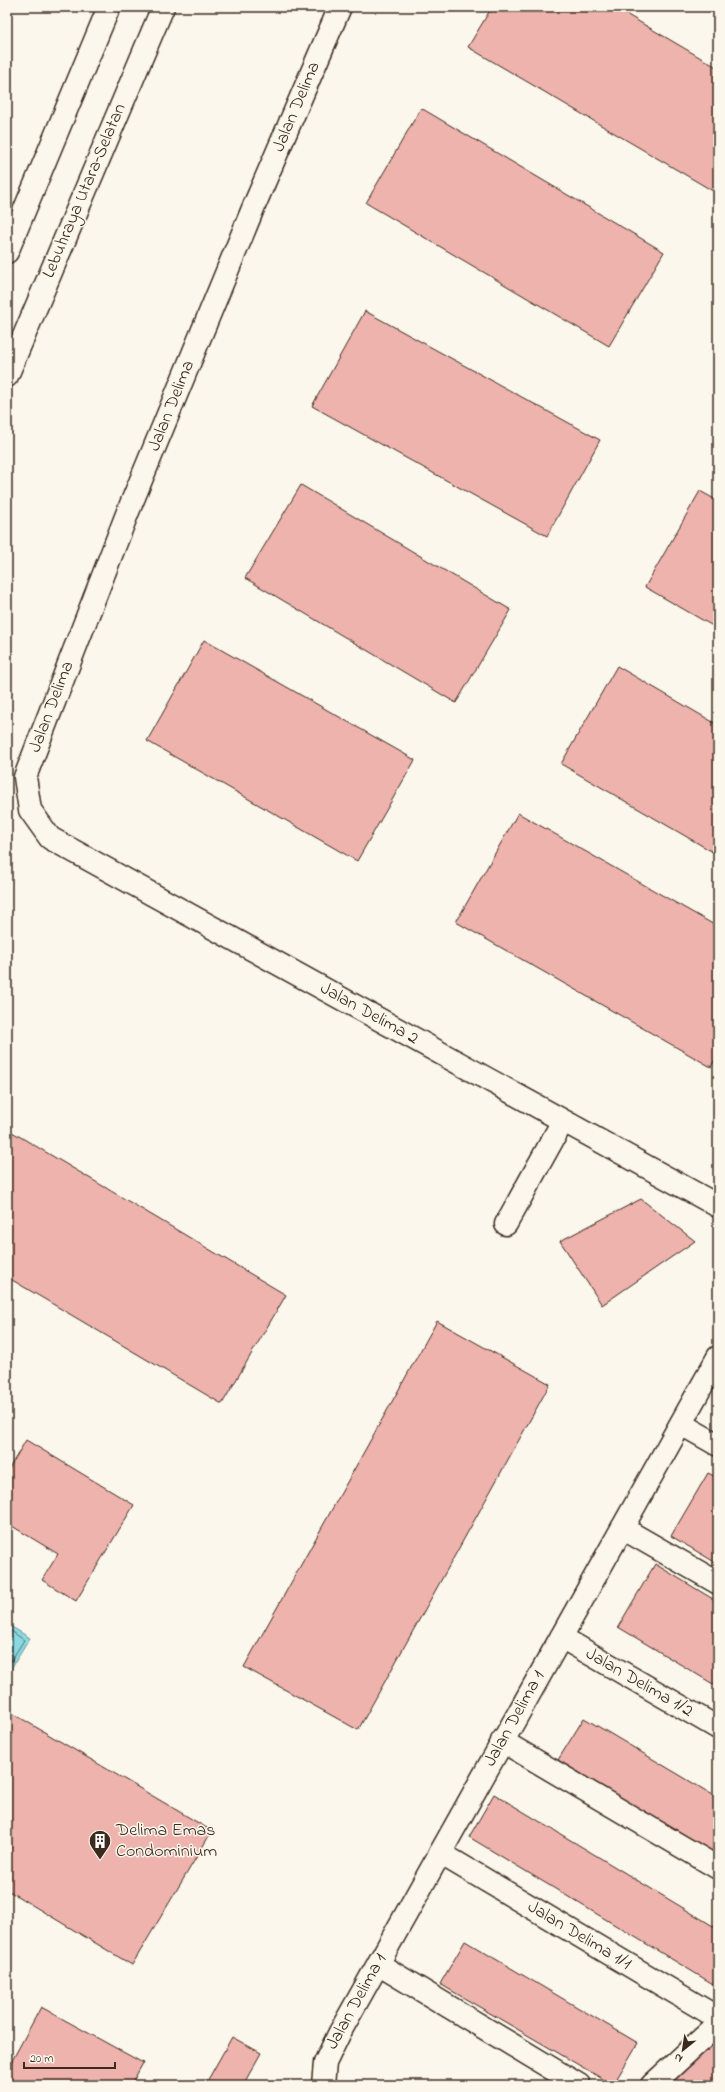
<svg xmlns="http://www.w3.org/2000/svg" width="725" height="2092" font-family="'Indie Flower',sans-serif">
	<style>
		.water { fill: #89d9e3; stroke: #6a9394 }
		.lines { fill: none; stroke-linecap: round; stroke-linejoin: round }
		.shore { stroke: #5a706d; stroke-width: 1 }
		.building { fill: #efb3ae; stroke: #3b2a1e }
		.minor-casing { stroke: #3b2a1e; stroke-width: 25 }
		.highway-casing { stroke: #3b2a1e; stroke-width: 25 }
		.minor { stroke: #fbf7ec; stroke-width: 22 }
		.highway { stroke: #fbf7ec; stroke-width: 22 }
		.labels { text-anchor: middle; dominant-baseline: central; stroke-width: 3; stroke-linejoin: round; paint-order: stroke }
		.street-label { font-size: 18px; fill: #3b2a1e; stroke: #fbf7ec }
		.poi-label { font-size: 18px; fill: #3b2a1e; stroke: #fbf7ec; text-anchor: start }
	</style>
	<rect width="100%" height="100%" fill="#fbf7ec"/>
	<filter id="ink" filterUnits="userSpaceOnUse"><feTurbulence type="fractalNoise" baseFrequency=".025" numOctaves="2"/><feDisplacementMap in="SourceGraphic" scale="8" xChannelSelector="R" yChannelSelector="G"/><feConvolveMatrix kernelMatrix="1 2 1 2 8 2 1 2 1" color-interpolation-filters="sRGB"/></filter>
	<g filter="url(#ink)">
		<path class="water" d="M7,1624l23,14 -23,37z"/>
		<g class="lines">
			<path class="shore" d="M7,1628l17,12 -17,27"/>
		</g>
		<path class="building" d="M492,7h122l104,61v126l-250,-147z
			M421,108l243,144 -55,94 -243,-143z
			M365,311l235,129 -53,96 -235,-130z
			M301,485l210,125 -55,93 -211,-125z
			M700,491l18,10v128l-73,-42z
			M204,640l211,120 -58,101 -210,-120z
			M617,666l101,59v130l-157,-91z
			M518,813l200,114v127l-7,13 -255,-145z
			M7,1129l279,166 -64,109 -215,-127z
			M641,1199l54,42 -93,64 -42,-64z
			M437,1321l113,63 -192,346 -114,-63z
			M26,1440l108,65 -58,96 -34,-21 16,-26 -51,-31v-51z
			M708,1473l10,5v86l-47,-28z
			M655,1564l63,38v85l-100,-60z
			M7,1710l205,121 -80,134 -125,-75z
			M584,1718l134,80v58l-160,-96z
			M494,1794l224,135v58l-249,-150z
			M465,1941l173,102 -25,42 -173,-101z
			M41,2007l102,56 -12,22h-124v-15z
			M232,2037l29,16 -18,32h-38z
			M718,2038v47h-49z"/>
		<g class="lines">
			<g class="minor-casing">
				<path id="minor" d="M340,7l-86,199 -127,308 -102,263 5,33 20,28 668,368
					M506,1224l57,-103
					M681,1424l37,21
					M622,1528l96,55
					M561,1637l157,91
					M502,1741l216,127
					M440,1853l278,165
					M378,1964l201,121
					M323,2085l2,-22 15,-31 378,-675
					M652,2085l66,-61"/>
			</g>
			<g class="highway-casing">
				<path id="highway" d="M7,252l102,-245
					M7,376l156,-369"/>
			</g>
			<use href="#minor" class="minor"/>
			<use href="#highway" class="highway"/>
		</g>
	</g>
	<defs>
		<g id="building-pin" transform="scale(1.15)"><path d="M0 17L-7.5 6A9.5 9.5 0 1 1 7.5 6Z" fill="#3b2a1e" stroke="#fbf7ec"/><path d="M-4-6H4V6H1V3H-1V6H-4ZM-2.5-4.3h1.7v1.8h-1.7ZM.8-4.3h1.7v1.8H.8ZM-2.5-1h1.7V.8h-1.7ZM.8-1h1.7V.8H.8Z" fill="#fff"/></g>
	</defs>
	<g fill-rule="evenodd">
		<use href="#building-pin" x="100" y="1841"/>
	</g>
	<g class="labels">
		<g class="street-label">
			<text transform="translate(297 107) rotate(-67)">Jalan Delima</text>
			<text transform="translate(85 191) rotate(-67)">Lebuhraya Utara–Selatan</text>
			<text transform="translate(172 406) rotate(-68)">Jalan Delima</text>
			<text transform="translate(52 707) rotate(-69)">Jalan Delima</text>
			<text transform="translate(369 1014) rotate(29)">Jalan Delima 2</text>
			<text transform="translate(639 1683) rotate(30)">Jalan Delima 1/2</text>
			<text transform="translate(515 1719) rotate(-61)">Jalan Delima 1</text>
			<text transform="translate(579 1936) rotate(31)">Jalan Delima 1/1</text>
			<text transform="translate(357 2002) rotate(-61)">Jalan Delima 1</text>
		</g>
		<g class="poi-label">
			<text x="116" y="1831">Delima Emas<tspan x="116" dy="21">Condominium</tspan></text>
		</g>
	</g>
	<rect width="725" height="2092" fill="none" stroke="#fbf7ec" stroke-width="24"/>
	<rect x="12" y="12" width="701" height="2068" fill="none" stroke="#3b2a1e" stroke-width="1.5" filter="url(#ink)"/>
	<g transform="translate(683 2050) rotate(210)" stroke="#fbf7ec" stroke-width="3" paint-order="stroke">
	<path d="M0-3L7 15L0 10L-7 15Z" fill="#3b2a1e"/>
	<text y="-6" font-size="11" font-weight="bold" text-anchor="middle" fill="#3b2a1e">N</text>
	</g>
	<path d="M24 2062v6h91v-6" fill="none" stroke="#3b2a1e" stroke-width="2"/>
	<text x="30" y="2062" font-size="12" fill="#3b2a1e" stroke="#fbf7ec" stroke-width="3" paint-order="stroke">20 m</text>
</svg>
